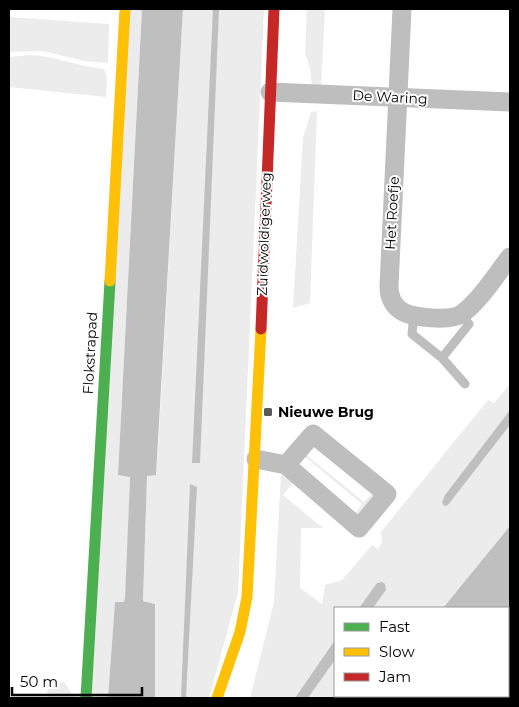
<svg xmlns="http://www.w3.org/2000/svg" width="519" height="707" font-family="Montserrat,sans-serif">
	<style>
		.green { fill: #ececec }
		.water { fill: #bfbfbf }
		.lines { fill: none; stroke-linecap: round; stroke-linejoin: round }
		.lane { stroke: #bebebe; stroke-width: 9 }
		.street { stroke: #bebebe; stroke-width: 19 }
		.fast { stroke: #4caf50; stroke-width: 11 }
		.slow { stroke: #ffc107; stroke-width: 11 }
		.jam { stroke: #c62828; stroke-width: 11 }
		.poi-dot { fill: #595959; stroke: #fff; stroke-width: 2 }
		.labels { text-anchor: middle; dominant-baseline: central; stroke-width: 4; stroke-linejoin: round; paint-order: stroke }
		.street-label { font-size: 14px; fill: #000; stroke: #fff }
		.poi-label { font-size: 14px; font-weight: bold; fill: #000; stroke: #fff; text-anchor: start }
	</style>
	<rect width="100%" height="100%" fill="#fff"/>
	<path class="green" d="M130,9h12l-24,466 12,1 -5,126 -10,1 -7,95h-17z
		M183,9h81l-26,584 -29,105h-54v-94l-12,-3 4,-125 9,-1 2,-25z
		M307,9h18l-4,79 -9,-1 -2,-19 -5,-15z
		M9,17l100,7 -1,39 -24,-2 -41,-10 -34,1z
		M30,55c26,1 49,12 74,14l3,8 -1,20 -97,-10v-30z
		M317,111l-7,192 -17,5 10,-170 8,-26z
		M510,384v26l-65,85 3,10 62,-80v101l-67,82h-70l13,-18 -9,-7 -18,25h-24v32l-40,58h-45l24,-96 7,-128 12,9 -10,12 40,33h-22l-1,60 22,16 3,-19 17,-5 30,-35 6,4 4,-6 -1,-11 107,-132 6,3z
		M305,454l59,48 8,-9 1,3 -14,18h-4l7,-10 -59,-49z
		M510,611v87h-68l1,-2h65v-81z
		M335,660v36h45l-2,2h-70z
		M64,682l11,16h-28v-6l4,-7z"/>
	<path class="water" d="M142,9h41l-27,466 -9,1 -4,125 12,3v94h-47l7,-96h9l1,-4 5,-121 -12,-2z
		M213,9h6l-19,454h-8z
		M510,410v15l-62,80 -4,1 -2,-4 3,-7z
		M190,484l7,3 -11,210 -5,1z
		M510,526v85l-2,4v-7h-65z
		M382,582l3,2 1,6 -13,18h-14l18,-25z
		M335,640v20l-27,38h-13z
		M380,696h63l-1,2h-64z"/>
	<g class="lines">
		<path class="lane" d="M414,315l-2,19 30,24 23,26
			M442,358l27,-34 -8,-10"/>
		<path class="street" d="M402,9l-13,277c0,10 3,18 11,24 11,8 51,12 63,3 19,-15 32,-37 47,-56
			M270,92l240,10
			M256,459l30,6 73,63 28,-34 -74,-60 -27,31"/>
		<path class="fast" d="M86,698l24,-417"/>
		<path class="slow" d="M110,281l15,-272
			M217,698l23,-66 7,-35 14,-268"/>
		<path class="jam" d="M261,329l13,-320"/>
	</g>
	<rect class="poi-dot" x="263" y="407" width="10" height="10" rx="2.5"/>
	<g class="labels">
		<g class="street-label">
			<text transform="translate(390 97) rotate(3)">De Waring</text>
			<text transform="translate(392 213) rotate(-87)">Het Roefje</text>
			<text transform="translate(264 234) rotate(-88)">Zuidwoldigerweg</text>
			<text transform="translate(90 353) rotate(-87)">Flokstrapad</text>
		</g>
		<g class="poi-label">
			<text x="278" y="412">Nieuwe Brug</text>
		</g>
	</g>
	<rect width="519" height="707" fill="none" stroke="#000000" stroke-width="20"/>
	<rect x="334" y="607" width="175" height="90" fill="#ffffff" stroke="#999999"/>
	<rect x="344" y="623" width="25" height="8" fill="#4caf50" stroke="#999999"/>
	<text x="379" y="632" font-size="15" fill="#000000">Fast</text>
	<rect x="344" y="648" width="25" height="8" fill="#ffc107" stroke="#999999"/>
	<text x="379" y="657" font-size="15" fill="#000000">Slow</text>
	<rect x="344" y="673" width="25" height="8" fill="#c62828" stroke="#999999"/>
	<text x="379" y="682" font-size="15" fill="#000000">Jam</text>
	<path d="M12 687v8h130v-8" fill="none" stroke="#000000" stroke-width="2.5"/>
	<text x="20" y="687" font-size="15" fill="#000000" stroke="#ffffff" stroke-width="4" paint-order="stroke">50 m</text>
</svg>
